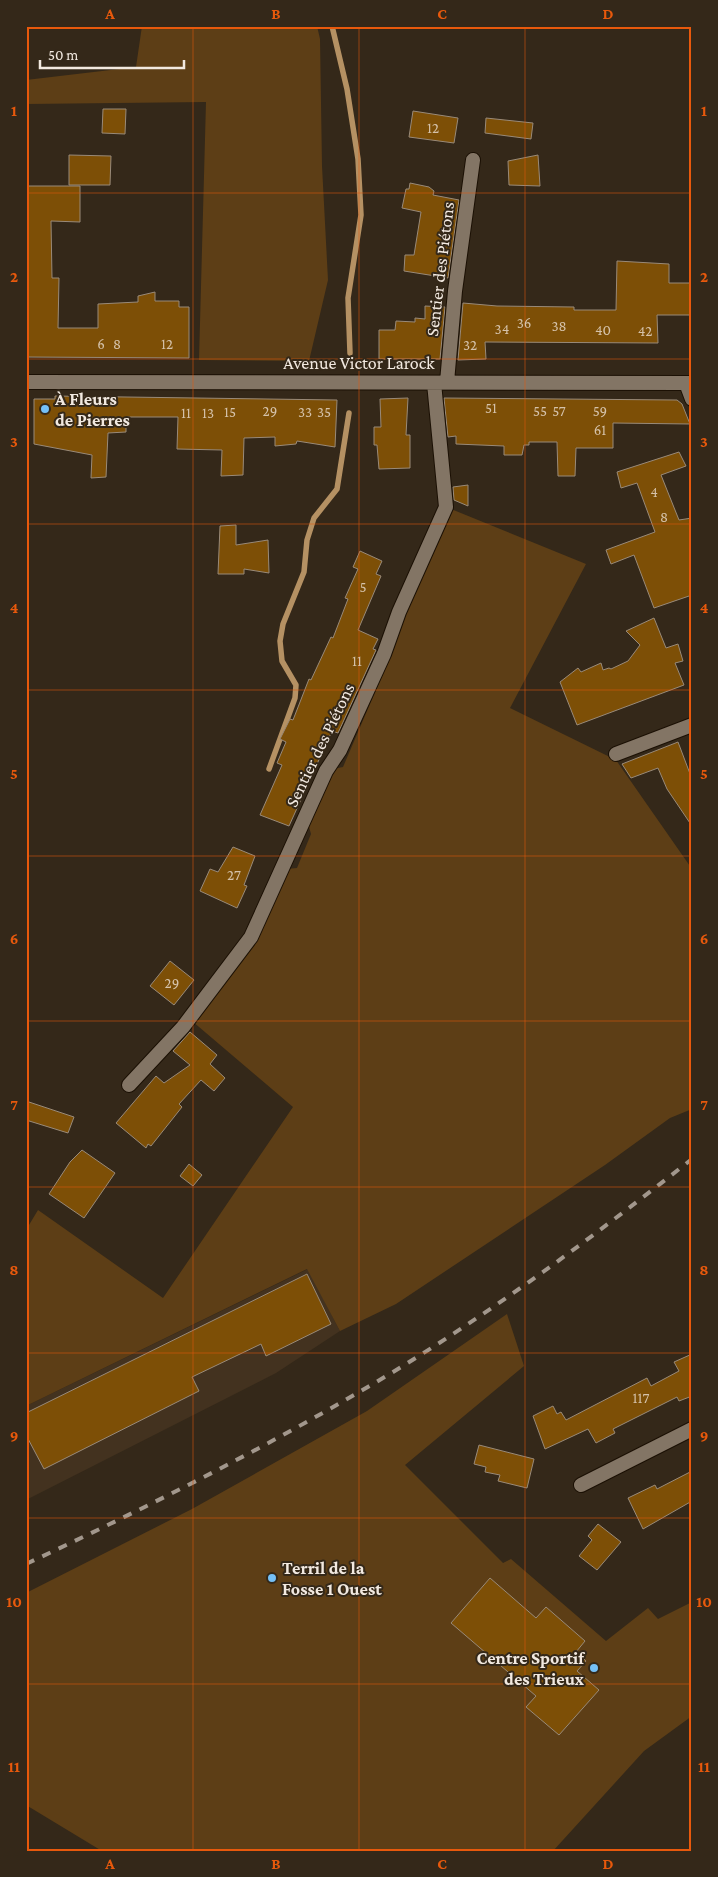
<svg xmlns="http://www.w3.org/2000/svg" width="718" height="1877" font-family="'Crimson Pro',serif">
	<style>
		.built { fill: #43321f }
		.green { fill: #5d3e16 }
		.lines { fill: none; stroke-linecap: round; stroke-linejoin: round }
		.stream { stroke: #b59163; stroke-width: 5.5 }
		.building { fill: #7d4f06; stroke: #998a79 }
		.minor-casing { stroke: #1b1004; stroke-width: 16 }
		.minor { stroke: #837565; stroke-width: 14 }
		.rail { stroke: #a2978c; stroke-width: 4; stroke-dasharray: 9 9; stroke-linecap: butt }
		.grid { fill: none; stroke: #e8590c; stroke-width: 1; stroke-opacity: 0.55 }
		.poi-dot { fill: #75c0f6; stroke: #342819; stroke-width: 2 }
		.labels { text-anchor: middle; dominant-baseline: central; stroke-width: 4; stroke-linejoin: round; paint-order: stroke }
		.number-label { font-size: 15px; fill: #d5c2aa }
		.street-label { font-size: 18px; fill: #f2e9e0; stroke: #342819 }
		.poi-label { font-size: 18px; font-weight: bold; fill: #f2e9e0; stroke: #342819; text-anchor: start }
		.neatline { fill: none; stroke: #e8590c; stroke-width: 2 }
		.grid-label { font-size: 16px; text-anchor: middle; font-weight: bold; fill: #e8590c }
	</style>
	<rect width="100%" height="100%" fill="#342819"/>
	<path class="built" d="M308,1269l32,62 -64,42 -250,127v-94z"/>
	<path class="green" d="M142,26h175l3,13 2,127 6,114 -19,81 -110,-1 7,-258 -180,2v-24l110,-13z
		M451,509l135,55 -76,144 106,52 76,109v240l-22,9 -65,47 -209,139 -56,27 -33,-62 -281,137v-176l12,-20 125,88 130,-191 -101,-86 95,-152 10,-1 14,-34 -3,-11 25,-54 10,-2 51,-119 7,-29z
		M507,1314l17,52 -119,99 98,98 8,-4 95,82 42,-33 10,11 34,-17v114l-48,35 -91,100h-451l-76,-46v-212l166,-84 175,-98z"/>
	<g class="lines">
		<path class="stream" d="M332,26l15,63 11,70 3,56 -13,83 2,55
			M269,769l26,-71 1,-13 -14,-24 -2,-20 3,-17 21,-52 3,-32 7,-22 23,-29 12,-76"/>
	</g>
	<path class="building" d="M103,109h23l-1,25 -23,-1z
		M413,111l45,7 -4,25 -45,-6z
		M486,118l47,5 -2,16 -46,-6z
		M69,155l42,1 -1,29h-41z
		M538,155l2,31 -31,-1 -1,-24z
		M410,183l19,4 5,4 -1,4 26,5 -11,78 -44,-7 1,-16h9l7,-43 -19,-4 4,-19h3z
		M26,186h54v36l-29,-1 1,57h7l-1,50h40v-24l40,-2v-6l17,-4v9h24v6h10v51l-163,-1z
		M617,261l52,3v19h23v32h-35l1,28 -173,-1 1,17 -28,1 5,-57 34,3 77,1v3h42z
		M425,306l20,1 -5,52h-61v-29h16l1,-9 19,1v-4l10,1z
		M55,396l282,4 -2,47 -38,-6 -1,3 -21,2v-9l-31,1 -1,37 -22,1 1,-26 -45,-1 1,-32h-52v15l-18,1 -2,44 -15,1 1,-23 -58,-11v-45h21z
		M408,398l-2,37h4v33l-31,1 -2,-24h-3v-18h7l-1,-28z
		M444,398l233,2 5,4 8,20 -77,-1v25h-37l-1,28h-17l-1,-34h-28v3h-5l-2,10h-18v-9l-48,-2v-8l-8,1z
		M679,452l7,14 -25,9 18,45 13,-2v77l-38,13 -20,-53 -23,9 -5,-14 49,-18 -18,-49 -16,5 -4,-16z
		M468,485v21l-14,-6 -1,-13z
		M236,525v20l32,-5 1,33 -25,-4v5h-26l2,-48z
		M360,551l22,10 -6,13 5,2 -23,54 20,9 -5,10 3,1 -38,83 -6,-2 -43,95 -29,-11 22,-50 -5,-2 9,-21 -6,-3 10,-20 3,1 16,-41 2,1 20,-43 2,1 15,-39 -3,-1 13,-29 -5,-2z
		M654,618l12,30 12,-4 5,17 -8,2 9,22 -107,40 -17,-43 18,-14 3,4 20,-9 2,7 6,-2 2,1 17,-8 12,-16 -14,-14z
		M678,742l14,37v47l-25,-37 -9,-21 -27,10 -9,-14z
		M233,847l22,9 -11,29 3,1 -10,22 -37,-17 10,-22 8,3z
		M170,961l24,19 -20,25 -24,-19z
		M190,1032l27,23 -7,9 15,14 -11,13 -13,-11 -22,24 3,3 -31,39 -3,-2 -2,4 -30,-25 40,-47 8,7 26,-18 -17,-14z
		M26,1101l48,16 -6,16 -42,-13z
		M82,1150l33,23 -31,45 -35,-24 21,-32z
		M189,1164l13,11 -9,11 -13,-10z
		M307,1274l24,50 -65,32 -5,-12 -69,33 7,14 -155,78 -18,-34v-22z
		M692,1354v42l-13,5 -2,-4 -64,32 2,4 -19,10 -8,-14 -43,20 -12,-33 20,-10 4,8 4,-2 5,8 81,-42 4,8 28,-15 -5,-9z
		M479,1445l55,14 -7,29 -29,-7 2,-6 -15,-3 1,-5 -12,-3z
		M692,1471v30l-49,28 -15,-31 27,-13 2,4z
		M598,1524l23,18 -24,28 -18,-14 13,-16 -4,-4z
		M490,1578l46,40 10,-11 39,34 -9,11 10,9 -9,10 22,19 -40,45 -33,-28 10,-11 -85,-73z"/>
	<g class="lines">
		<g class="minor-casing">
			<path id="minor" d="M26,382l666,1
				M447,382l8,-91 18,-131
				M686,383l6,16
				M616,754l76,-29
				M129,1085l54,-58 68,-90 75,-166 14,-21 44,-96 15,-42 47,-105 -12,-124
				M581,1485l111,-56"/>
		</g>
		<use href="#minor" class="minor"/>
		<path class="rail" d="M26,1564c124,-58 245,-119 362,-189 106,-64 206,-139 304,-216"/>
	</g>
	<path class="grid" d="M193,26v1825M359,26v1825M525,26v1825M26,193h666M26,359h666M26,524h666M26,690h666M26,856h666M26,1021h666M26,1187h666M26,1353h666M26,1518h666M26,1684h666"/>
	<g class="poi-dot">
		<circle cx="45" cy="409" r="5"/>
		<circle cx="272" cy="1578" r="5"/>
		<circle cx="594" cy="1668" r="5"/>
	</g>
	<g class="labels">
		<g class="number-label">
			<text x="433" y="128">12</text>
			<text x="524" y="323">36</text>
			<text x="559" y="326">38</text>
			<text x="502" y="329">34</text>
			<text x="603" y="330">40</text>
			<text x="645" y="331">42</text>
			<text x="101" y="344">6</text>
			<text x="117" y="344">8</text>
			<text x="167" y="344">12</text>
			<text x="470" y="345">32</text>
			<text x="491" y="408">51</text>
			<text x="270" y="411">29</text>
			<text x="540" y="411">55</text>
			<text x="559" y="411">57</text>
			<text x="600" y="411">59</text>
			<text x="230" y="412">15</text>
			<text x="305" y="412">33</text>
			<text x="324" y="412">35</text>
			<text x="186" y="413">11</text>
			<text x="208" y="413">13</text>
			<text x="600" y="430">61</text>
			<text x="654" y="492">4</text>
			<text x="664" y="517">8</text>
			<text x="363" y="587">5</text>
			<text x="357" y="661">11</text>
			<text x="234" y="875">27</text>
			<text x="172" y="983">29</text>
			<text x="641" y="1398">117</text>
		</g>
		<g class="street-label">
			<text transform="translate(440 269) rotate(-83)">Sentier des Piétons</text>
			<text x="359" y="363">Avenue Victor Larock</text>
			<text transform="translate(320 745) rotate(-64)">Sentier des Piétons</text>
		</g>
		<g class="poi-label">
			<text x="55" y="399">À Fleurs<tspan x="55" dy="21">de Pierres</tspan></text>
			<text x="282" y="1568">Terril de la<tspan x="282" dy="21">Fosse 1 Ouest</tspan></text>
			<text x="584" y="1658" text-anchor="end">Centre Sportif<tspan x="584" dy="21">des Trieux</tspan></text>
		</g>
	</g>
	<rect width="718" height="1877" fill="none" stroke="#342819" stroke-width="55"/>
	<path d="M40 60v8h144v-8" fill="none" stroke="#f2e9e0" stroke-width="2.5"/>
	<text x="48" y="60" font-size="15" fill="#f2e9e0" stroke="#342819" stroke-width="4" paint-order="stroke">50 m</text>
	<rect x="28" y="28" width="662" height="1822" class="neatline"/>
	<g class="grid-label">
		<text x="110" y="19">A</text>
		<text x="276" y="19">B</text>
		<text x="442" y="19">C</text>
		<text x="608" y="19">D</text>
		<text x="14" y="116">1</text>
		<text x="704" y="116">1</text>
		<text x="14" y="282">2</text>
		<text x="704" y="282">2</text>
		<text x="14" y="447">3</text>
		<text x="704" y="447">3</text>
		<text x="14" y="613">4</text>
		<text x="704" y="613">4</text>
		<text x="14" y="779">5</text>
		<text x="704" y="779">5</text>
		<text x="14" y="944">6</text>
		<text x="704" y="944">6</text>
		<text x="14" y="1110">7</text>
		<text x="704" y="1110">7</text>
		<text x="14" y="1275">8</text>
		<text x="704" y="1275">8</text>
		<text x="14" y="1441">9</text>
		<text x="704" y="1441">9</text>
		<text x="14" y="1607">10</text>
		<text x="704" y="1607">10</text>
		<text x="14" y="1772">11</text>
		<text x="704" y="1772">11</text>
		<text x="110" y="1869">A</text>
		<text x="276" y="1869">B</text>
		<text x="442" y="1869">C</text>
		<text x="608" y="1869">D</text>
	</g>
</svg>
